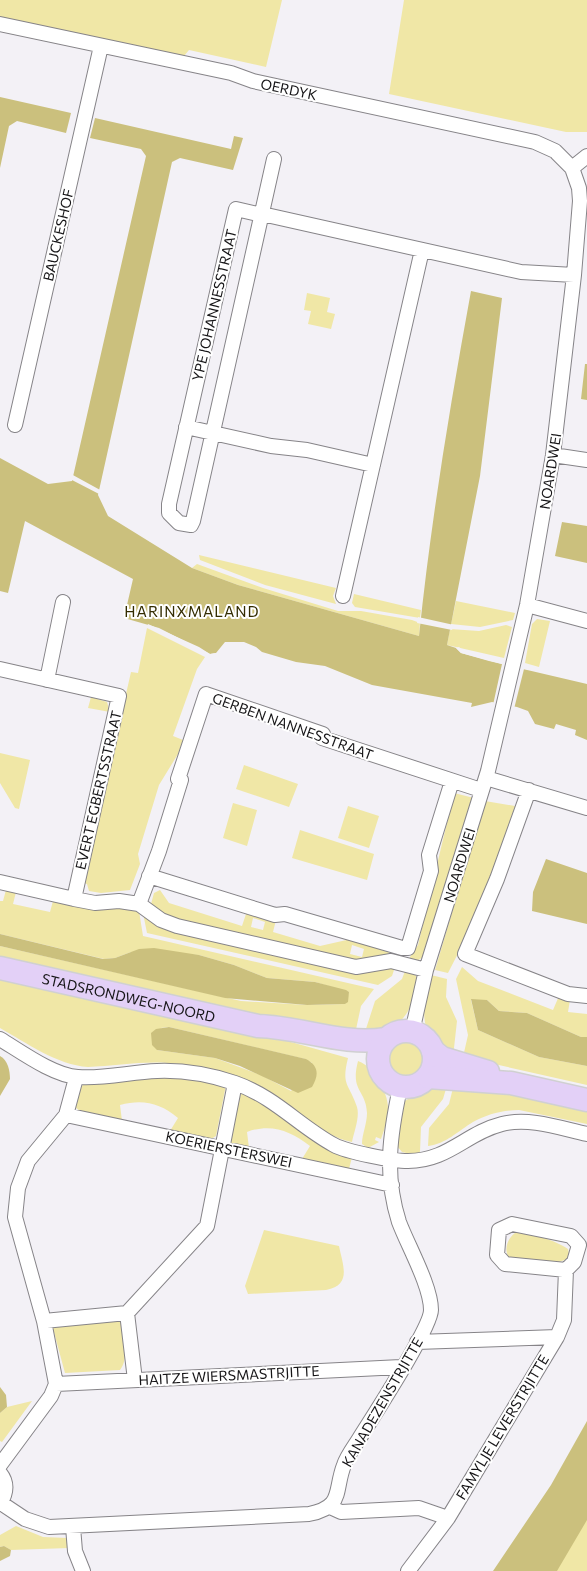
<svg xmlns="http://www.w3.org/2000/svg" width="587" height="1571" font-family="Commissioner,sans-serif">
	<style>
		.green { fill: #f0e7a6; fill-rule: evenodd }
		.water { fill: #cbc07d }
		.pier { fill: #f3f1f6 }
		.lines { fill: none; stroke-linecap: round; stroke-linejoin: round }
		.street-casing { stroke: #868488; stroke-width: 16 }
		.primary-casing { stroke: #d0d0d1; stroke-width: 25 }
		.street { stroke: #fff; stroke-width: 14 }
		.primary { stroke: #e3d0f7; stroke-width: 22 }
		.labels { text-anchor: middle; dominant-baseline: central; stroke-width: 4; stroke-linejoin: round; paint-order: stroke }
		.street-label { font-size: 14px; fill: #161517; stroke: #fff }
		.neighbourhood-label { font-size: 15px; letter-spacing: 1px; fill: #332c01; stroke: #fff }
	</style>
	<rect width="100%" height="100%" fill="#f3f1f6"/>
	<path class="green" d="M0,0h282l-16,67 -77,-17 -5,6h-6l-178,-37z
		M404,0h183v132h-21l-177,-38z
		M307,293l23,5 -3,14 8,2 -4,15 -23,-5 3,-13 -7,-1z
		M199,555l137,33 -3,8 3,8 -71,-19 -65,-25z
		M197,564l66,24 75,23h23l51,9 8,3 -1,13 -181,-51 -46,-17z
		M354,594l67,16 -1,8 -65,-11 -3,-4z
		M456,601l59,12 -2,7 -33,7 -29,-3z
		M537,619l13,2 -11,46 -14,-4 7,-39z
		M506,625l6,2 -8,31 -57,-13 3,-16 29,2z
		M147,628l58,29 -8,12 -24,67 10,4 -5,14 -19,31 -21,69 2,10 -10,26 -29,3 -12,-2 -2,-7 -4,-1 48,-211 7,1z
		M91,697l16,5 3,10 -22,-4z
		M0,753l30,7 -11,49 -4,-1 -15,-25z
		M244,765l54,19 -9,23 -53,-18z
		M454,793l20,5 -51,159 -6,4 -9,-1 10,-15z
		M485,801l30,5c-19,56 -39,115 -67,167l-13,-3z
		M233,803l24,7 -10,36 -24,-8z
		M348,806l31,10 -10,32 -31,-10z
		M300,830l74,24 -7,26 -75,-22z
		M6,890l10,2 -3,12 37,8 3,-11 68,6 18,4 4,25 231,53 -13,17 -6,28 -49,-7 -306,-68v-13l241,55 66,4 38,-1 4,-12 -34,-10 -48,-4 -33,-13 -35,-10 -68,-3 -16,6 -11,1 -104,-25v-33h3z
		M160,890l9,13 73,23 5,-15 29,9 -3,12 47,14 31,-7 45,16 -40,5 -175,-39 -18,-8 -12,-9 3,-11zM253,918l12,4 -2,8 -12,-3zM352,945l12,4 -2,8 -12,-3z
		M143,913l17,12 235,42 -3,9 -14,9 -231,-52z
		M462,967l16,14 75,29 6,-14 11,4 -2,12 19,2v23h-6l-54,-24 -28,-2 -12,-11h-16l7,30 61,27 48,9v19l-124,-28 5,-22 -12,-56z
		M405,971l10,3c4,7 2,12 0,19 -7,28 -23,40 -51,42l11,-34 27,-22z
		M0,974l273,63 75,21c-7,28 1,25 9,49 3,10 -3,25 -5,35 -33,-6 -54,-36 -85,-50 -30,-15 -65,-27 -99,-29 -26,-2 -54,3 -80,4 -31,-2 -61,-24 -88,-39zM169,1027l136,32 7,4 -21,28 -30,-16 -46,-17 -58,-8 4,-22z
		M431,975l16,4 -1,18 11,24 -4,36c-37,-24 -31,-45 -22,-82z
		M388 1059a18 18 0 1 1 36 0a18 18 0 1 1-36 0Z
		M358,1061c10,4 13,9 19,18 15,22 13,35 4,60l-5,-2 -1,3 4,2 -11,6 -6,-4c0,-10 5,-20 5,-31 -1,-24 -17,-21 -9,-52z
		M167,1075l59,10 -10,51 -5,3 -41,-8 8,-13c-18,-15 -35,-19 -58,-13l2,16 -41,-9 -6,-5 4,-17 8,-10z
		M448,1082l-5,17 -22,28 -1,25 -5,3 -13,-3 -5,-6 6,-41 2,-4 27,-17z
		M454,1084l133,24v16l-68,-14c-16,0 -32,4 -46,12 -15,9 -27,22 -45,24l1,-18 20,-24z
		M242,1090l110,67 -3,12 -47,-10 8,-13c-19,-15 -39,-23 -63,-14l2,16 -17,-4 -3,-5z
		M264,1230l75,16c4,20 13,39 -13,44l-78,4 -3,-8z
		M515,1233c16,0 40,7 53,16l2,9 -11,4 -49,-3c-7,-8 -3,-20 5,-26z
		M117,1319l4,2c2,16 9,36 -1,49l-55,3 -13,-48z
		M32,1401l-30,41 -2,-1v-28l7,-6z
		M587,1501v70h-42z
		M16,1526l27,11 25,1 1,10 -58,2 -7,-4 -4,1v-12z"/>
	<path class="water" d="M0,97l71,16 -5,20 -49,-12 -8,5 -9,42z
		M95,118l136,31 3,-13 9,2 -10,32 -53,-12 -8,4 -74,333 10,21 84,52 46,17 181,51c12,-116 31,-230 52,-345l31,7 -22,178 -33,169 9,3 5,5 28,8 98,23v56l-12,-5 1,-5 -20,-6 -2,5 -19,-5 -7,-13 -11,-4 -25,-5 -21,5 1,-4 -100,-18 -47,-19 -29,-4 -34,-10 -6,-5 -12,-5h-19l-9,11 -6,1 -51,-26 -35,-10 9,-39 -108,-58 -17,72 -8,-2v-133l48,26 24,-3 74,-325 -5,-7 -51,-11z
		M585,364h2v36l-6,-1z
		M562,522l25,4v37l-32,-7z
		M546,859l41,14v51l-55,-13 1,-19z
		M0,934l103,25 12,-1 24,-9 15,-1 45,7 35,10 33,13 48,4 31,8 3,2 -1,10 -3,2 -38,1 -82,-7 -225,-52z
		M471,999l16,1 12,11 28,2 54,24h6v29l-48,-9 -61,-27z
		M169,1027l137,32c13,7 13,16 6,28l-14,6 -58,-27 -25,-8 -58,-8 -5,-5 -1,-12 5,-4z
		M0,1056c8,4 10,15 10,23l-10,17z
		M0,1387l6,8 1,12 -7,6z
		M587,1421v99l-30,51h-64l58,-86z
		M4,1546l7,4 -1,6 -10,5v-14z"/>
	<path class="pier" d="M71,474l31,17 -1,4 -31,-16z
		M418,617l36,8 -2,5 -35,-7z
		M148,624l51,23 11,7 6,-1v2l-7,2 -62,-30z
		M459,647l3,3 28,8 49,10v3l-15,-2 -10,40 -21,-4 9,-41 -41,-11 -5,-5z"/>
	<g class="lines">
		<g class="street-casing">
			<path id="street" d="M0,24l231,49 22,8 282,61 20,9 17,17 15,-12
				M572,168l7,20 1,13 -6,74
				M262,214l259,58 53,3 -21,180 -26,150 -39,166 -62,199 -14,62
				M262,215l-26,-6 -67,295v9l10,10 12,2 2,-4 81,-362
				M15,425l86,-379
				M186,427l85,19 36,4 66,15
				M553,455l34,5
				M343,596l79,-346
				M527,605l60,16
				M0,669l119,27 -45,203 -74,-17
				M47,680l16,-78
				M486,778l101,30
				M529,790l-32,89 -32,75 103,40 19,2
				M149,876l126,39 10,-1 117,34h6l23,-77 -2,-16 23,-74
				M74,899l21,4 24,-2 20,3 22,16 16,6 179,41 35,-6 35,9
				M139,904l20,-53 22,-71 -3,-1 28,-85 117,40 -1,4 159,52
				M0,1039c20,12 54,37 78,38 26,2 53,-5 79,-6 25,-1 54,4 78,12 40,14 64,43 99,62 13,7 59,16 74,16 40,0 58,-28 94,-37 27,-7 58,4 85,10
				M66,1115l326,70
				M127,1313l80,-87 28,-143
				M44,1321l83,-8 8,67
				M417,1342l140,-5
				M56,1384l345,-17
				M0,1465l51,-69 5,-12 -12,-63 -29,-104 3,-29 10,-27 38,-46 10,-37
				M0,1473c8,10 6,21 0,31
				M1,1503l24,16 24,8 260,-13c35,-7 25,-23 35,-49 3,-9 10,-18 15,-26 13,-21 72,-111 72,-129 0,-24 -23,-64 -32,-88 -15,-47 -9,-88 1,-134
				M330,1507l11,5 78,-4 29,10
				M73,1527l2,24 8,20
				M408,1571l40,-53 109,-181 7,-17 2,-50 8,-8 5,-17 -8,-9 -59,-12 -13,6 -2,25 8,9 61,6"/>
		</g>
		<g class="primary-casing">
			<g id="primary">
				<path id="s1" d="M0,968l258,58c42,1 86,20 127,13"/>
				<circle cx="406" cy="1059" r="28"/>
				<path d="M433,1051l9,7 46,14"/>
				<path d="M428,1077l83,6 76,17"/>
			</g>
		</g>
		<use href="#street" class="street"/>
		<use href="#primary" class="primary"/>
	</g>
	<g class="labels">
		<g class="street-label">
			<text transform="translate(289 89) rotate(12)">OERDYK</text>
			<text transform="translate(58 235) rotate(-77)">BAUCKESHOF</text>
			<text transform="translate(214 305) rotate(-77)">YPE JOHANNESSTRAAT</text>
			<text transform="translate(550 471) rotate(-81)">NOARDWEI</text>
			<text transform="translate(293 726) rotate(20)">GERBEN NANNESSTRAAT</text>
			<text transform="translate(98 790) rotate(-77)">EVERT EGBERTSSTRAAT</text>
			<text transform="translate(459 865) rotate(-73)">NOARDWEI</text>
			<text stroke="none"><textPath href="#s1" startOffset="132">STADSRONDWEG-NOORD</textPath></text>
			<text transform="translate(229 1149) rotate(12)">KOERIERSTERSWEI</text>
			<text transform="translate(229 1375) rotate(-3)">HAITZE WIERSMASTRJITTE</text>
			<text transform="translate(382 1402) rotate(-60)">KANADEZENSTRJITTE</text>
			<text transform="translate(502 1427) rotate(-59)">FAMYLJE LEVERSTRJITTE</text>
		</g>
		<g class="neighbourhood-label">
			<text x="192" y="611">HARINXMALAND</text>
		</g>
	</g>
</svg>
